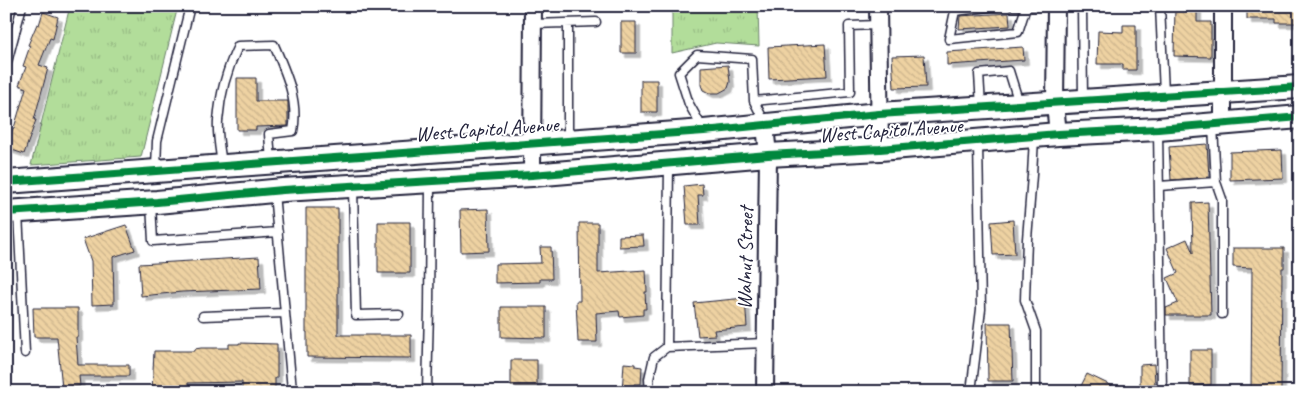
<svg xmlns="http://www.w3.org/2000/svg" width="1306" height="398" font-family="Caveat,sans-serif">
	<style>
		.grass { fill: url(#grass-tufts); stroke: #6a806a }
		.building { fill: url(#building-back-hatch); stroke: #22223b; filter: url(#shadow) }
		.lines { fill: none; stroke-linecap: round; stroke-linejoin: round }
		.service-casing { stroke: #22223b; stroke-width: 11 }
		.minor-casing { stroke: #22223b; stroke-width: 20 }
		.secondary-casing { stroke: #22223b; stroke-width: 26 }
		.service { stroke: #fff; stroke-width: 8 }
		.minor { stroke: #fff; stroke-width: 16 }
		.secondary { stroke: #fff; stroke-width: 22 }
		.cycleway-casing { stroke: #fff; stroke-width: 11 }
		.cycleway { stroke: #00873e; stroke-width: 8 }
		.labels { text-anchor: middle; dominant-baseline: central; stroke-width: 4; stroke-linejoin: round; paint-order: stroke }
		.street-label { font-size: 21px; fill: #22223b; stroke: #fff }
	</style>
	<defs>
		<pattern id="grass-tufts" width="24" height="20" patternUnits="userSpaceOnUse" patternTransform="scale(1.25)"><rect width="24" height="20" fill="#b2dd9a"/><path d="M3 7l-1-3M5 7V3M7 7l1-3M15 17l-1-3M17 17v-4M19 17l1-3" fill="none" stroke="#99bd86"/></pattern>
		<pattern id="building-back-hatch" width="6" height="6" patternUnits="userSpaceOnUse" patternTransform="scale(1.25)"><rect width="6" height="6" fill="#eed2a2"/><path d="M-1 5l2 2M0 0l6 6M5-1l2 2" fill="none" stroke="#ccb48c"/></pattern>
		<filter id="shadow"><feDropShadow dx="4.5" dy="4.5" stdDeviation="0" flood-color="#0004"/></filter>
	</defs>
	<rect width="100%" height="100%" fill="#fff"/>
	<filter id="ink" filterUnits="userSpaceOnUse"><feTurbulence type="fractalNoise" baseFrequency=".02" numOctaves="2"/><feDisplacementMap in="SourceGraphic" scale="10" xChannelSelector="R" yChannelSelector="G"/><feConvolveMatrix kernelMatrix="1 2 1 2 8 2 1 2 1" color-interpolation-filters="sRGB"/></filter>
	<g filter="url(#ink)">
		<path class="grass" d="M70,6h108l-37,151 -110,8z
			M672,6h86l1,40 -43,-3 -44,10z"/>
		<path class="building" d="M1175,6h22v16h14v35l-37,-1z
			M1247,6h53v17h-24v-4h-29z
			M43,12l15,5 -5,22 -3,-1 -11,27 9,3 -14,52h2l-12,34 -18,-6 7,-20h1l12,-40 -7,-3 7,-18 -3,-1 7,-20 -2,-1 9,-21 2,1z
			M1009,13l1,13 -51,3 1,-13z
			M621,22h15v31h-15z
			M1123,25h13v45h-13v-6h-26l1,-33 25,1z
			M825,44l2,32 -58,3 -1,-32z
			M1023,47l1,13 -77,5v-13z
			M924,55l2,32 -32,1 -2,-32z
			M728,65l2,17 -2,6 -9,5h-10l-6,-3 -2,-5v-18z
			M237,78h19v23h32v25l-32,1v3h-19z
			M641,80h16v32h-16z
			M1207,144l2,33 -38,3 -2,-33z
			M1282,150l1,28 -53,2v-28z
			M702,184l1,11h-5l2,30h-13l-3,-39z
			M1208,202l3,113h-45v-7l12,-5 -11,-25 11,-5 -11,-25 20,-9 6,14 -1,-50z
			M306,208h32v127h73v23l-104,-1v-25h-1z
			M488,209l1,42 -28,1 -1,-42z
			M1013,220l2,34 -22,1 -2,-33z
			M378,222h32v51h-32z
			M579,223h19v50l48,-3 1,22h-2l1,17h-3v6l-23,2 -1,-6 -23,2 1,29h-19l-2,-41h4z
			M126,225l9,25 -22,7 1,47 -22,1 -1,-44 -8,-22z
			M643,235l1,11 -25,1v-11z
			M540,247h11l1,32h-12v3l-45,1v-19l46,-1z
			M1233,248h51v20h-2l-1,124h-30l1,-124 -19,-1z
			M259,257l2,32 -79,3 -41,4 -2,-32z
			M745,298l2,29 -33,3 1,5 -17,1 -4,-33z
			M501,307h45v31l-45,-1z
			M33,308h45v29h-2l2,28h51v11h-50l1,10 -18,2 -5,-51h-23z
			M987,323h24l2,58h-25z
			M239,343l38,1v34h-2v14h-33v-10l-54,1v9h-36l2,-41h41v-2l6,-1h28v-4h10z
			M1190,350h21v35l-21,1z
			M511,360h26v26h-26z
			M624,363l11,1v2l7,1 -1,17h-7v8h-12z
			M1154,364l1,20 -15,1v-20z
			M1087,374l38,18h-47z"/>
		<g class="lines">
			<g class="service-casing">
				<path id="service" d="M997,6l-42,5 -6,28 69,-7 8,-25
					M1013,6h21
					M1082,6l1,94
					M1160,6l4,87
					M568,23v115
					M533,24l63,-2
					M6,66l16,-60
					M754,101l96,-9 -1,-66 29,-1
					M981,106l-2,-32 30,-3 10,32
					M703,129l-14,-25 -10,-31 18,-18 55,4 2,42 11,22
					M1158,131l4,261
					M1034,138l-2,37 -5,64 -2,61 11,31v61
					M222,164c-2,-14 -5,-29 -4,-43 2,-26 9,-52 20,-75l36,-1c12,28 25,56 19,86l-24,3 2,28
					M669,165l-2,182 98,-4
					M156,169l1,-28 33,-135
					M1216,182l6,17v115
					M1159,186l57,-4 -3,-56
					M353,188l3,127 43,-1
					M151,204l2,37 125,-9
					M18,213l7,140
					M285,313l7,77 118,2
					M203,316l82,-3 -11,-120
					M427,392l2,-82 1,-126
					M650,392l-1,-13 5,-22 13,-10
					M971,392l10,-83 -3,-166"/>
			</g>
			<g class="minor-casing">
				<path id="minor" d="M878,6l2,143
					M1056,6l-1,98 3,30
					M1223,6v118
					M532,175l1,-169
					M765,392l3,-237 -3,-30"/>
			</g>
			<g class="secondary-casing">
				<path id="secondary" d="M6,182l698,-51 175,-17 421,-27
					M6,212l151,-10 126,-12 249,-15 236,-20 112,-6 178,-15 100,-5 142,-12"/>
			</g>
			<use href="#service" class="service"/>
			<use href="#minor" class="minor"/>
			<use href="#secondary" class="secondary"/>
			<g class="cycleway-casing">
				<path id="cycleway" d="M6,182l698,-51 175,-17 421,-27
					M6,212l151,-10 126,-12 249,-15 236,-20 112,-6 178,-15 100,-5 142,-12"/>
			</g>
			<use href="#cycleway" class="cycleway"/>
		</g>
	</g>
	<g class="labels">
		<g class="street-label">
			<text transform="translate(487 129) rotate(-4)">West Capitol Avenue</text>
			<text transform="translate(891 130) rotate(-4)">West Capitol Avenue</text>
			<text transform="translate(745 258) rotate(-89)">Walnut Street</text>
		</g>
	</g>
	<rect width="1306" height="398" fill="none" stroke="#fff" stroke-width="25"/>
	<rect x="12" y="12" width="1281" height="373" fill="none" stroke="#22223b" stroke-width="2" filter="url(#ink)"/>
</svg>
